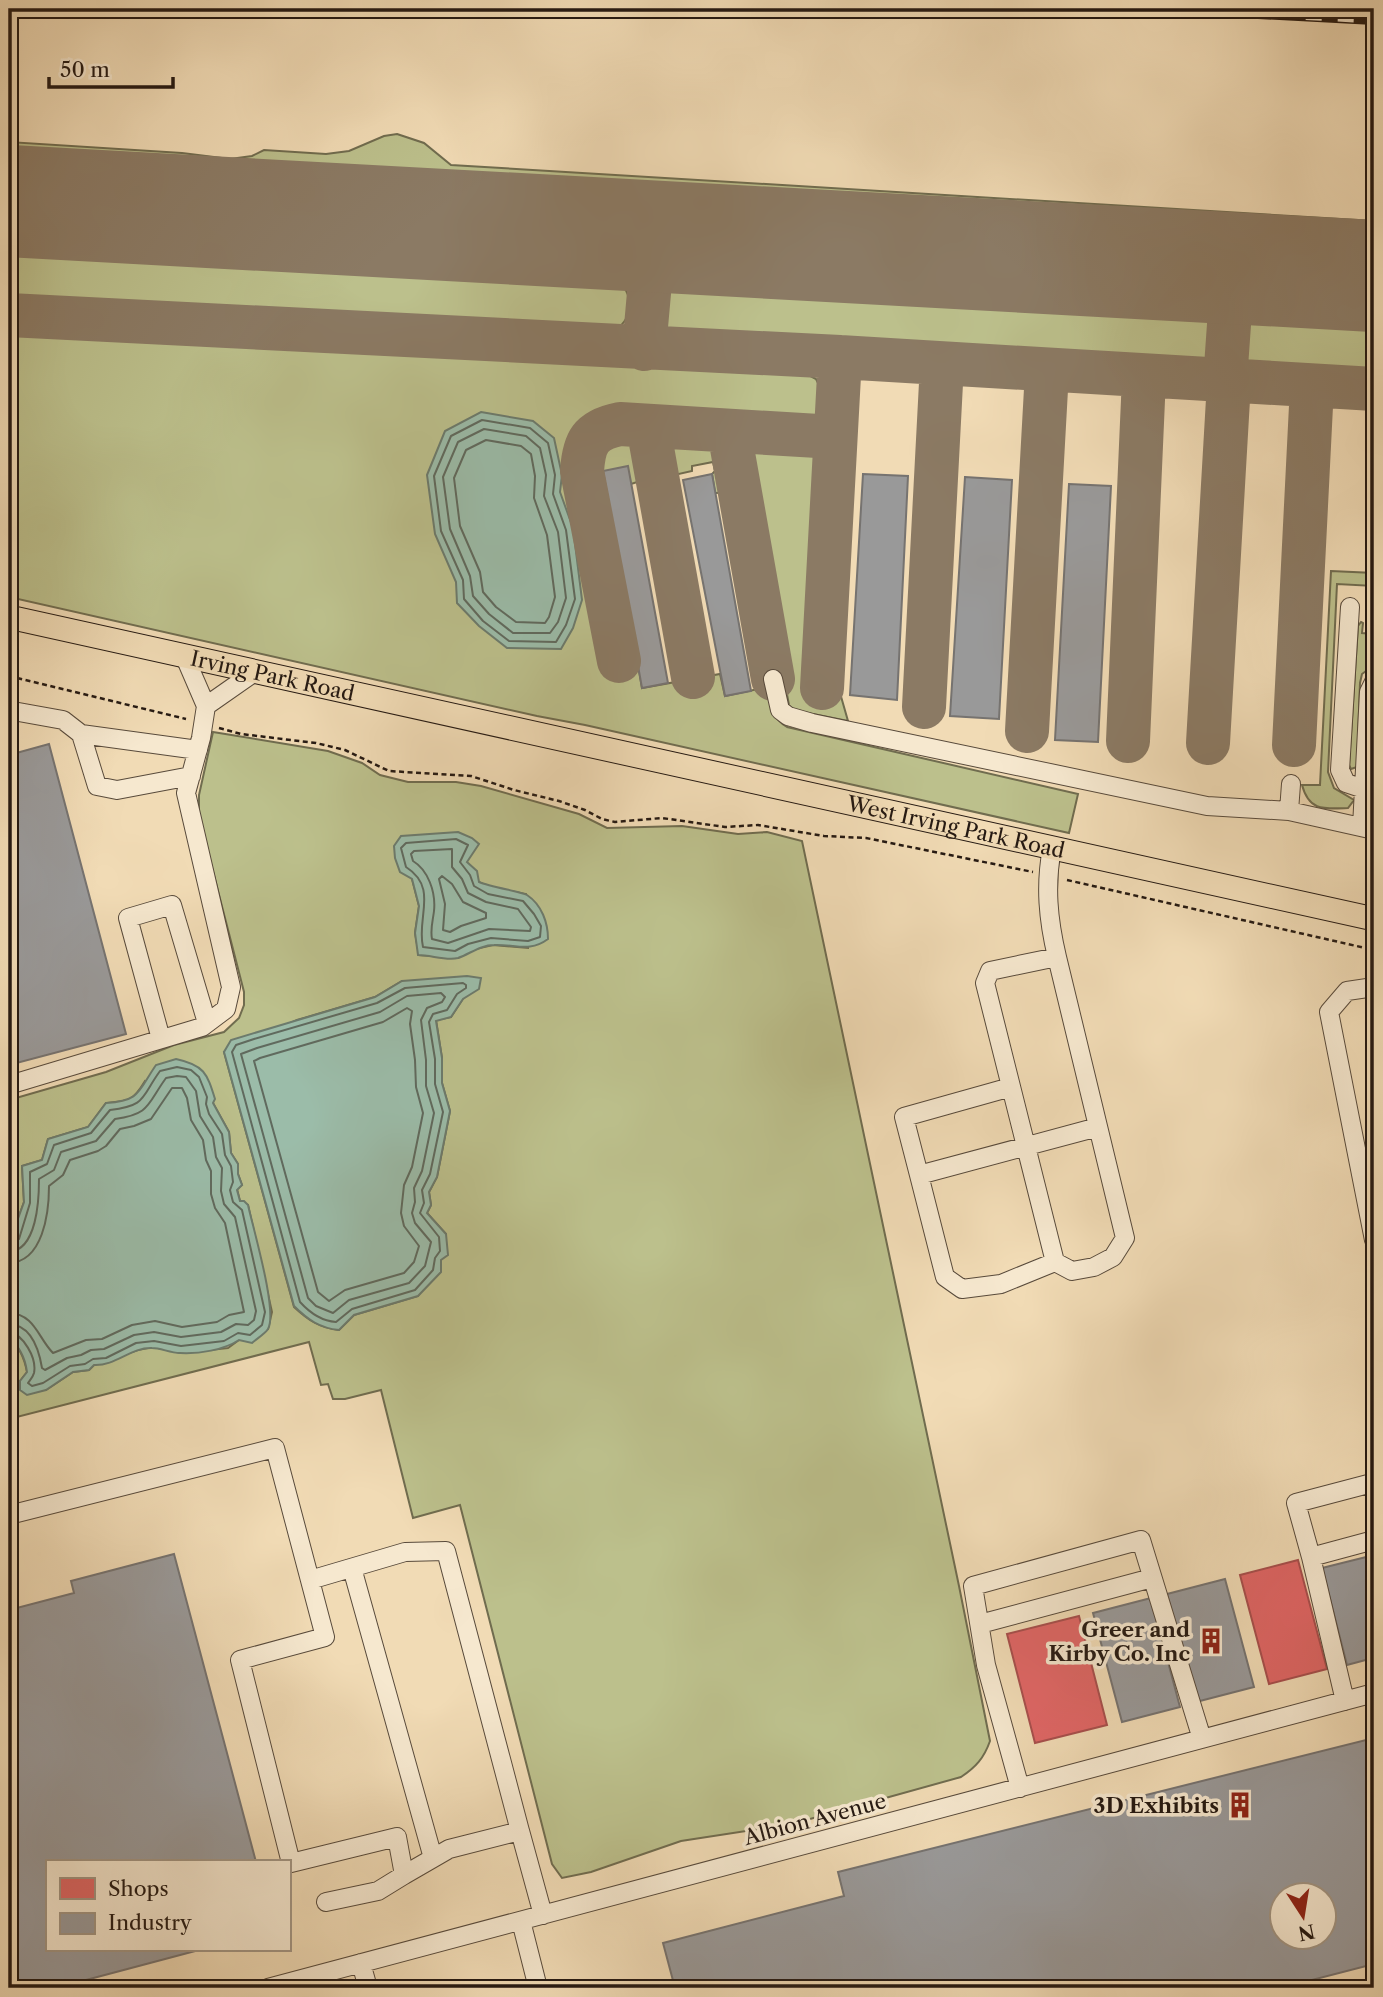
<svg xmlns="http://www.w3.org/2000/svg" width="1383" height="1997" font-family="'Libre Caslon Text',serif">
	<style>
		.green { fill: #bcc08c; stroke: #706c4f; stroke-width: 2; fill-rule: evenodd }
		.water { fill: #9bbca9; stroke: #6c7b6d; stroke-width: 2 }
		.shops { fill: #e06666; stroke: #a84f4d; stroke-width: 2 }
		.industry { fill: #999; stroke: #767370; stroke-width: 2; fill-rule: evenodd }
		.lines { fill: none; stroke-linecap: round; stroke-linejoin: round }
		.shore { stroke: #606a5e; stroke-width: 2 }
		.taxiway { stroke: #8b7a64; stroke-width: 44 }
		.runway { stroke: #8b7a64; stroke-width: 112 }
		.minor-casing { stroke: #584a3b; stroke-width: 20 }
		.major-casing { stroke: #251912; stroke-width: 25 }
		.path { stroke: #251912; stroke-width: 2.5; stroke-dasharray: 5 3.5; stroke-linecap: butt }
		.minor { stroke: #f6e8cf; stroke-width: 18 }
		.major { stroke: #f1dbb5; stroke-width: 23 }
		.rail-casing { stroke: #251912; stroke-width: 8 }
		.rail { stroke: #f6e8cf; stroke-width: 5; stroke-dasharray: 16; stroke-linecap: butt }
		.labels { text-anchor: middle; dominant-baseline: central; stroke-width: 7; stroke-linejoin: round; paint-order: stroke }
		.street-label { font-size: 21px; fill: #251912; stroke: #f6e8cf }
		.poi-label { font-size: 21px; font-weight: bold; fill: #251912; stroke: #f6e8cf; text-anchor: end }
	</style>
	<rect width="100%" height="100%" fill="#f1dbb5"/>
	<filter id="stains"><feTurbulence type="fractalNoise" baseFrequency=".00286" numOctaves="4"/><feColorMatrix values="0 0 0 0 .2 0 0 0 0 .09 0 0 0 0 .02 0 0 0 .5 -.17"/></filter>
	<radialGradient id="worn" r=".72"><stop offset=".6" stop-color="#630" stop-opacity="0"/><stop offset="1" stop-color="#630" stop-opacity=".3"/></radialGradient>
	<path class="green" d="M397,134l27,9 27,22 923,56v17l-1365,-75v-21l173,11 48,6 22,-3 12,-6 62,4 23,-3 35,-15z
		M9,239l586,33c7,1 16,2 22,7 20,17 16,49 -12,54l-596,-34z
		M691,276l484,28c30,4 49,24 32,54l-15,6 -519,-30c-13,-7 -17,-22 -13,-35l19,-18z
		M1276,308l98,5v60l-118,-6c-32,-18 -9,-54 20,-59z
		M9,328l796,45 11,6 9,18 -3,15 -8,5 -19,4 -158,-9 -26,2 -19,5 -12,11 -8,19 1,79 35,145 31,-3 3,18 78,-14 5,22 43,-9c3,18 3,31 19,40l291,67 -9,39 -484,-108 -48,-9 -528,-119z
		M617,434l18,2 4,5 6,23 2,15 -16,5 -26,-6 -10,2c-8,-24 -4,-40 22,-46z
		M688,437l24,2 8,4c7,15 20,51 -5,50l-3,-19 3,-3 -2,-9 -21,4v5l-22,5c-11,-9 -11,-20 -7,-33l10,-5z
		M753,442l49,2 10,3 6,12 1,14 -13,220h34l8,28 -55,-11 -4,-5 -47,-251 4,-8z
		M1331,571l43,2v13l-37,-2 -9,188 6,16 20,12 -6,8c-25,1 -39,3 -46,-23h18z
		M1361,622l2,1 -1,10 12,1v31l-12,9 -2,9 -3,84 -6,2 -2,-4 9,-139z
		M213,732l115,19 34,12 18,12 28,7h48l25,4 98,28 28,14 75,-2 56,8 29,-2 35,9 157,745 31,155c-6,17 -14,26 -29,36l-169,47 -111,17 -90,31 -29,6 -10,-14 -92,-359 -47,13 -32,-128 -36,9h-12l-5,-15 -7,1 -12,-43 -300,77v-83c10,12 15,20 18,36l-7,9 26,9 27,-18 16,-2 5,-5 44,-15 15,-3 28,6 47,-5 11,-8 29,-11 4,-17 -24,-107 -8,-4 -3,-12 5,-4 -4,-11v-10l-7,-11 -2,-21 -16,-29 -68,-22c-12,20 -15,20 -39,22l-18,24 -40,12 -6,21 -20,6 2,36 -12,33 -3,4v-139l97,-28 68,-27 50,-13 15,-14 5,-13v-13l-45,-175v-22zM412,879l67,3 11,5 36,7 2,54 -35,-3 -22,5 -13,8 -39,-3 -4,-22 4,-27zM402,981l64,13 -15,23 -15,3 6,38v25l8,28 -13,66 -8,15 2,13 -4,8 19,21 -5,26 -23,36 -64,19 -15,15c-19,-2 -31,-10 -45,-23l-70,-255 73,-32 78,-23z"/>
	<path class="water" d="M481,412l52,9 21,17 8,37 -2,17 13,36 9,72 -9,28 -12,21 -54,-1 -28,-22 -22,-23 -1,-21 -21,-48 -8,-59 18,-44z
		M458,832l14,6 7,6 -12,18 10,9 2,11c12,5 43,10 48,13 15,10 21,28 21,44 -19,14 -32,5 -54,6 -14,0 -24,9 -36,13 -12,3 -27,-3 -40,-3l-3,-22 4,-27 -7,-27 -12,-7 -5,-14 -1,-12 7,-10z
		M467,976l14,2 -2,11 -16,10 -12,18 -15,4 6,37v25l8,28 -13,66 -8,15 2,13 -4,8 19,21 2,21 -7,5v12l-23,24 -64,19 -15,15c-19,-2 -31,-10 -45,-24l-70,-254 7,-12 144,-43 27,-16z
		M176,1059c28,6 31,14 39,40l-2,4 16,29 2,21 7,11v10l4,11 -5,5 3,11h4l4,4c5,23 30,107 20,124 -3,5 -12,10 -16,14l-13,-3c-15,10 -40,14 -59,13 -10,0 -19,-5 -28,-5 -21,-1 -36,18 -58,17l-5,5 -16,2 -27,18 -19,5 -7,-5v-9l7,-9c-2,-16 -8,-24 -18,-36v-97l3,-4 12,-33 -2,-36 20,-6 6,-21 40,-12 18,-24c35,-2 32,-12 50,-38z"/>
	<path class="shops" d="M1298,1560l29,109 -58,15 -29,-109z
		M1079,1616l28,109 -72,18 -28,-109z"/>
	<path class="industry" d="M628,466l40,217 -26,5 -39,-217z
		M712,474l39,217 -26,5 -42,-216z
		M863,474l45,2 -11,224 -47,-5z
		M965,477l47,3 -13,239 -49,-3z
		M1069,484l42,2 -13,256 -43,-2z
		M49,744l77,290 -117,31v-310z
		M174,1554l82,308h-209v88h152l-113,30 2,8h-79v-378l65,-17 -3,-12z
		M1374,1555v81l-6,2 5,20 -26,7 -25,-97z
		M1225,1579l29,108 -58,15 -29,-108z
		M1151,1598l29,109 -58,15 -29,-109z
		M1374,1738v226l-93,24h-606l-12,-45 181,-47 -6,-24zM1282,1896h42v42h-42z"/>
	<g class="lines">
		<path class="shore" d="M482,420l48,8 18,15 7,32 -2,19 13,36 9,69 -9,26 -10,17 -47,-1 -26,-20 -19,-22 -1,-19 -22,-49 -7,-55 17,-40z
			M484,429l42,7 14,12 6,27 -2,21 14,36 8,66 -8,24 -8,11h-37l-24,-19 -16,-18 -3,-20 -20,-47 -7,-52 15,-35z
			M486,440l35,6 10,8 4,22 -1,22 13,37 8,62 -6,20 -4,6 -29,-1 -20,-15 -13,-15 -3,-20 -20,-46 -6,-48 12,-28z
			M456,839l12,6 -8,17 10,13 4,11 14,8 35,7 11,13 7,12 -1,11 -12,4 -37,-3 -23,6 -13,7 -32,-4c-7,-29 16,-59 -17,-80l-5,-19 5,-5z
			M452,849v18l10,12 6,14 18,9 32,7 13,18 -1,4 -41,-2 -41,14 -16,-4c-2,-10 1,-19 2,-28 2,-19 -6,-41 -21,-50l-2,-7 3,-3z
			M442,876l10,8 11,18 23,11v5l-25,8 -11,6 -7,-2 2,-26 -6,-25z
			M463,983l3,2v3l-9,6 -10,16 -14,4 -4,8 6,37v25l8,28 -13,62 -8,16 2,13 -4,10 19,24 1,14 -5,7 -2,12 -18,20 -63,19 -16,13c-15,-1 -26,-9 -36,-20l-68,-250 4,-7 18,-6 123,-36 28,-15z
			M441,993l4,4 -3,5 -15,6 -6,12 5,40v26l8,27 -12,58 -8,17 1,14 -3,11 3,10 16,19 -6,24 -16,17 -60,17 -16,13 -17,-7 -8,-8 -67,-244 16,-6 123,-36 27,-16z
			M407,1008l5,3 -2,13 5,36 1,27 7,26 -11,54 -8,18 -3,28 3,13 15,20 -5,16 -10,11 -59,17 -16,11 -11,-9 -64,-231 6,-3 123,-36z
			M9,1243h5l5,-4 11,-36v-31l17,-8 7,-19 37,-12 19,-23c37,-4 31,-13 50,-39l17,-4 14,3 8,7 8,20 -1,7 3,10 13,20 3,21 6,11 2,16 -3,8 3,12 9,8 23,102 -3,13 -12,10 -12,-2 -14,8 -43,5 -27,-5 -18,2 -30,15 -13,1 -8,5 -15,2 -27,17 -11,3 -4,-3c2,-3 5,-6 6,-10 3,-15 -11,-39 -25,-41
			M9,1252c28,-2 30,-52 30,-73l15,-9 7,-18 35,-11 19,-22c36,-5 32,-15 51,-41l11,-2 9,1 10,14 4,25 13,21 3,20 6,11 -1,23 3,13 11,13 21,94 -2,9 -6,5 -12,-1 -15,8 -40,5 -27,-5 -20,3 -30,14 -13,1 -10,5 -14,3 -22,12 -3,-2c-3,-18 -11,-43 -33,-44
			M9,1263c34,-1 40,-50 40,-77l14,-11 7,-15 28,-9 8,-5 14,-17 14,-3 17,-7 21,-31h10l5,10 4,22 12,20 3,20 5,11v23l4,14 10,15 19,89 -15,3 -12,7 -35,5 -27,-6 -23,4 -30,14 -16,1 -33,13c-15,-15 -18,-39 -44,-40"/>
		<path class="taxiway" d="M9,315l831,42 534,32
			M644,349l10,-112
			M1225,381l8,-113
			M648,426l45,251
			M729,431l44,248
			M619,661l-37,-190c2,-29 8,-41 38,-47l215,13
			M822,688l18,-331
			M924,707l18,-343
			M1027,731l20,-360
			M1128,741l16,-364
			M1208,743l21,-361
			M1294,745l18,-359"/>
		<path class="runway" d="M9,201l1365,75"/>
		<g class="minor-casing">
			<path id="minor" d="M1350,607l-10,163 6,13 18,6
				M773,679l7,31 8,6 24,7 395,83 82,5 85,19
				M206,706l50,-35
				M13,711l50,9 18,14 16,52 20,4 74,-14
				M81,734l117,16
				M1289,811l2,-27
				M1362,827l7,-135 5,-10
				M1052,848c-7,38 -4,71 5,109l68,281 -12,19 -19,10 -22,4 -17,-9 -70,-279 5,-12 67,-14
				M1374,987l-27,4 -18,21 45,228
				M161,1039l-33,-121 44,-13 35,118
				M9,1085l193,-58 24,-18 5,-22 -45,-194 15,-55 5,-32 -22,-51
				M1011,1087l-107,30 15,58 179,-48
				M919,1175l26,102 17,12 39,-5 54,-22
				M9,1515l266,-67 50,189 -85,23 51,203 106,-26 7,38 -26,16 -52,11
				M1311,1557l-15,-54 76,-20 2,9
				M352,1568l81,290
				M310,1580l95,-28 41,-1 74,280 -71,18 -45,26
				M980,1624l172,-46
				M1345,1701l-34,-144 63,-17
				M1020,1788l-34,-123 -13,-79 168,-46 61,199
				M520,1831l23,84
				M521,1921l17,67
				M361,1963l7,25
				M268,1988l1106,-295"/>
		</g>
		<g class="major-casing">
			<g id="major">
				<path id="s1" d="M9,617l1365,302"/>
			</g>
		</g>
		<path class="path" d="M9,676l177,43
			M219,728l22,6 75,9 29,7 44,21 82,5 43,14 45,11 26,9 17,9 13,3 47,-4 63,9 33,-2 66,11 42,2 167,34
			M1067,880l307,70"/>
		<use href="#minor" class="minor"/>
		<use href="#major" class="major"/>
		<g class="rail-casing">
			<path id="rail" d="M1146,9l228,12"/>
		</g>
		<use href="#rail" class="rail"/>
	</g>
	<defs>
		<g id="building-bare" transform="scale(2.1)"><path d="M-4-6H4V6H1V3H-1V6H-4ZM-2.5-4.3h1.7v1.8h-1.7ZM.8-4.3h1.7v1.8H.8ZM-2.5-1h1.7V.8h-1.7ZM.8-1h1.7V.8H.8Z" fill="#8f2418" stroke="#f6e8cf" stroke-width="2.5" paint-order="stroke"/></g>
	</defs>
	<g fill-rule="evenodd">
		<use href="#building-bare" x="1211" y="1641"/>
		<use href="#building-bare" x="1240" y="1805"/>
	</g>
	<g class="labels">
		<g class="street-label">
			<text stroke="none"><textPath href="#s1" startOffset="270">Irving Park Road</textPath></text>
			<text stroke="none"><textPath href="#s1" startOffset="970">West Irving Park Road</textPath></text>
			<text transform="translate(815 1819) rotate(-15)">Albion Avenue</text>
		</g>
		<g class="poi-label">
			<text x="1190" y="1629">Greer and<tspan x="1190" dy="24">Kirby Co. Inc</tspan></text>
			<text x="1219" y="1805">3D Exhibits</text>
		</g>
	</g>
	<rect width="1383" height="1997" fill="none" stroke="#f1dbb5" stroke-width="35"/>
	<rect x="10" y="10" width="1362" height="1976" fill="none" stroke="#251912" stroke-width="3.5"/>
	<rect x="18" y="18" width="1348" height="1962" fill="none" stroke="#251912" stroke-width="2"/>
	<rect x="46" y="1860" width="245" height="91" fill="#f6e8cf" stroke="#a29583" stroke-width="2"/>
	<rect x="60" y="1878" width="35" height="21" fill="#e06666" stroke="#a29583" stroke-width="2"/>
	<text x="108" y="1896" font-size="21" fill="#251912">Shops</text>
	<rect x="60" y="1913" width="35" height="21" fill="#999999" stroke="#a29583" stroke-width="2"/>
	<text x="108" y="1930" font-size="21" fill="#251912">Industry</text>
	<g transform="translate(1303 1916) rotate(168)"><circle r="33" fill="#f6e8cf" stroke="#a29583" stroke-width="2"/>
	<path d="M0-5L12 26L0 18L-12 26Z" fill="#8f2418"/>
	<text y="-10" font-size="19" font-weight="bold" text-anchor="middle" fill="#251912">N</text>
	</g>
	<path d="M49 77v10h124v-10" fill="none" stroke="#251912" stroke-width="3.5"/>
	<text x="60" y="77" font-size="21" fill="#251912" stroke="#f6e8cf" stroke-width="5" paint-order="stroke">50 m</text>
	<rect width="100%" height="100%" filter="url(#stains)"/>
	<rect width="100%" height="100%" fill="url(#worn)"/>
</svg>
